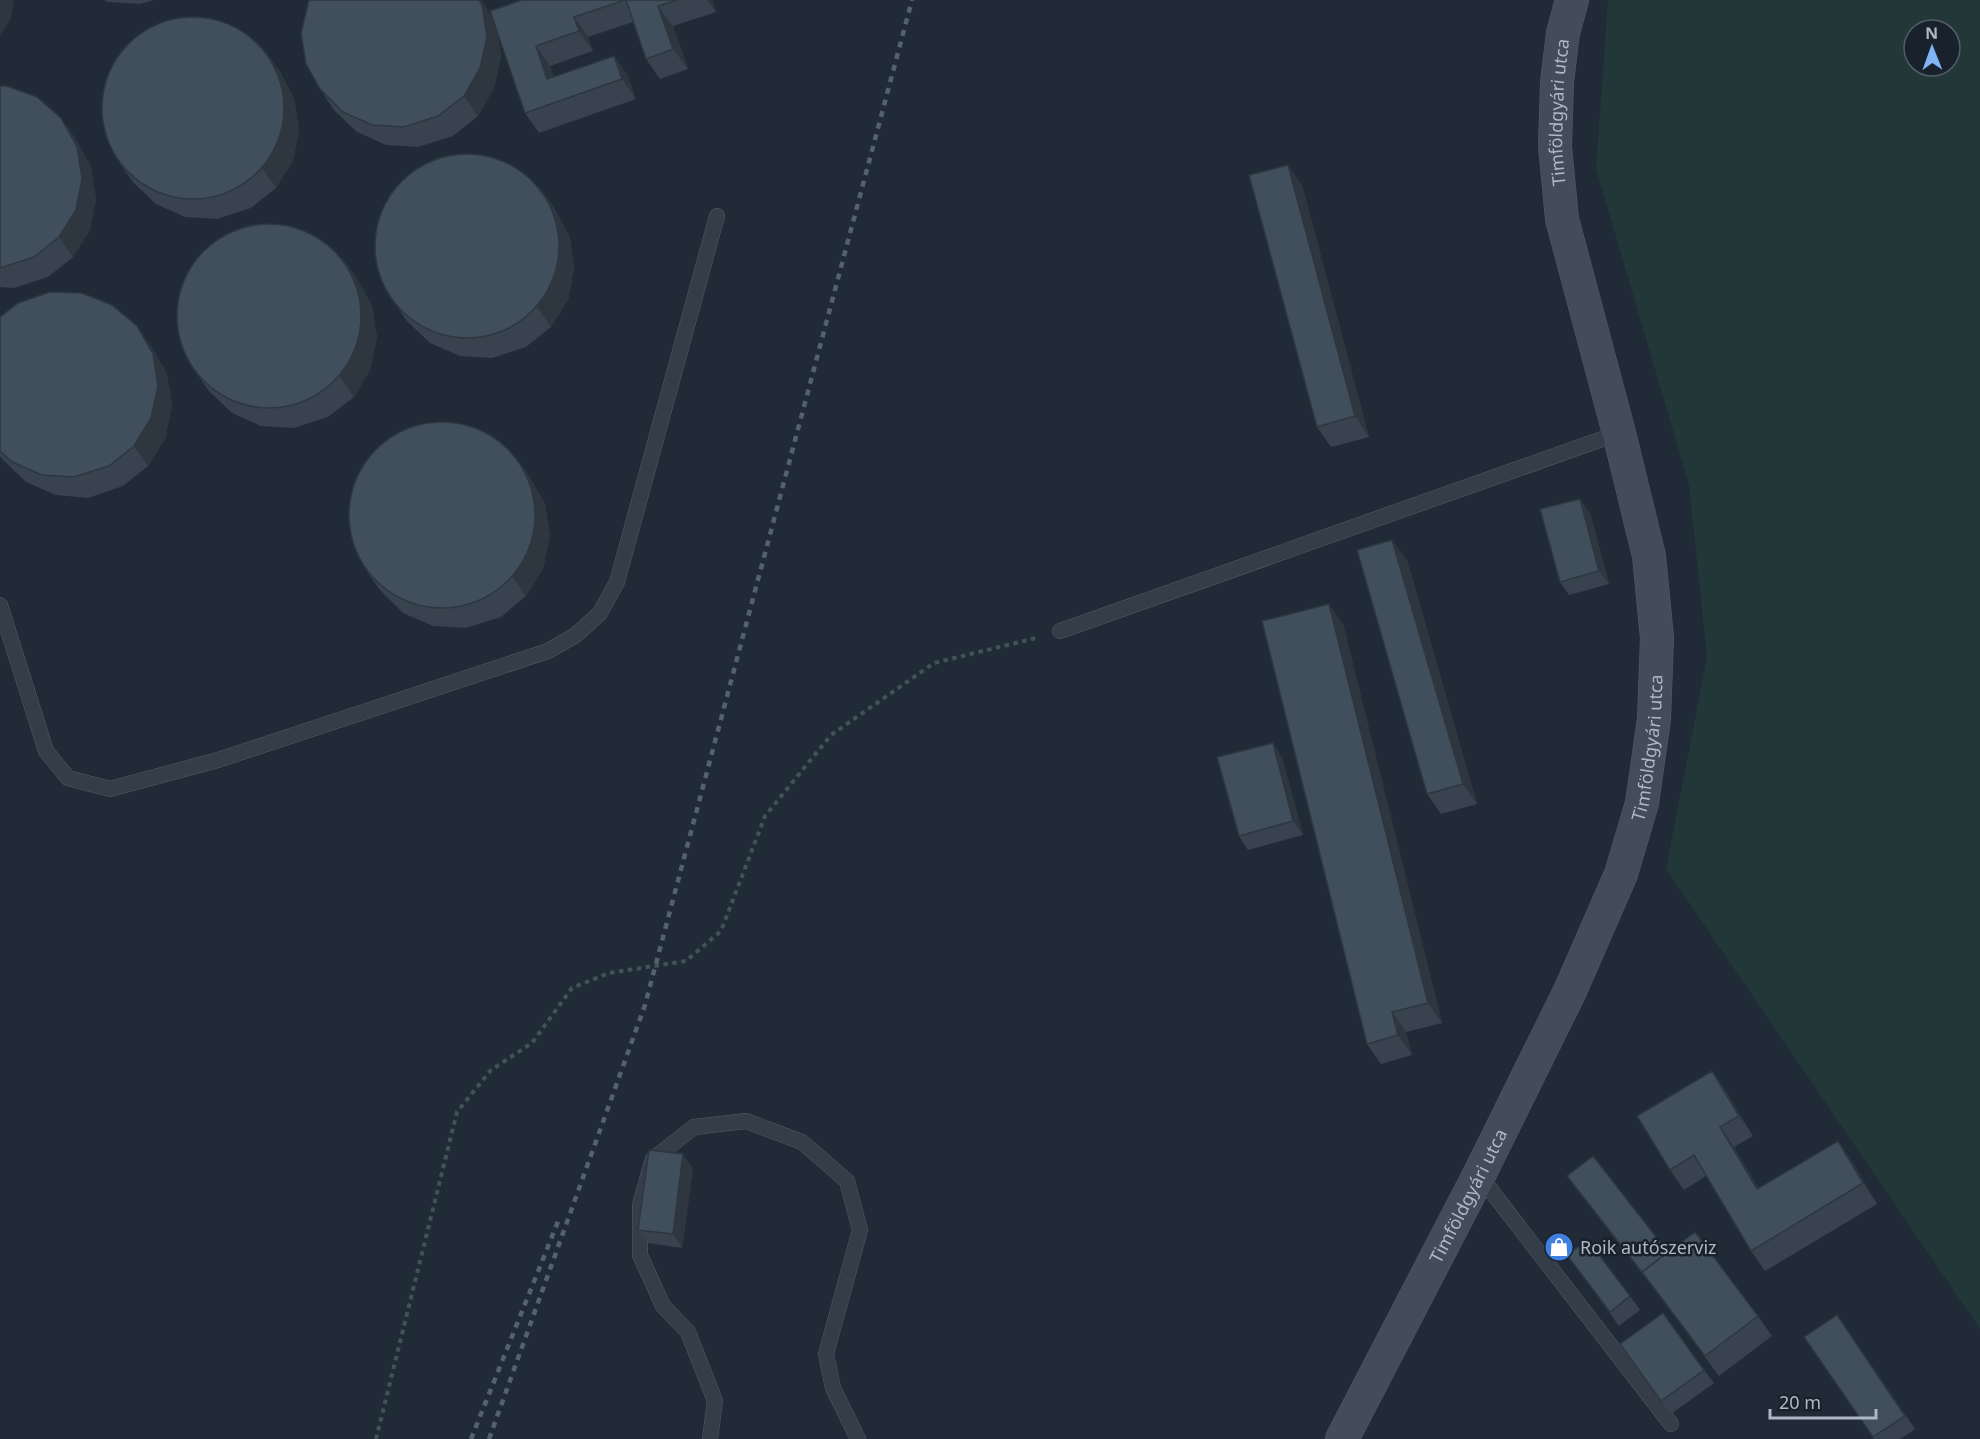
<svg xmlns="http://www.w3.org/2000/svg" width="1980" height="1439" font-family="'Noto Sans',sans-serif">
	<style>
		.green { fill: #223738; fill-rule: evenodd }
		.lines { fill: none; stroke-linecap: round; stroke-linejoin: round }
		.service-casing { stroke: #515b65; stroke-width: 16 }
		.secondary-casing { stroke: #515b65; stroke-width: 34 }
		.path { stroke: #405456; stroke-width: 4; stroke-dasharray: 4.5 4.5; stroke-linecap: butt }
		.service { stroke: #343d48; stroke-width: 15 }
		.secondary { stroke: #424c5b; stroke-width: 33 }
		.rail { stroke: #56616f; stroke-width: 4.5; stroke-dasharray: 6 6; stroke-linecap: butt }
		.wall { fill: #38434f }
		.shaded-wall { fill: #2e3740 }
		.building { fill: #414e5c; stroke: #2e3740; stroke-width: 1.5 }
		.labels { text-anchor: middle; dominant-baseline: central; stroke-width: 5; stroke-linejoin: round; paint-order: stroke }
		.street-label { font-size: 18px; fill: #aeb8c4; stroke: #19222c }
		.poi-label { font-size: 18px; fill: #aeb8c4; stroke: #19222c; text-anchor: start }
	</style>
	<rect width="100%" height="100%" fill="#202b37"/>
	<path class="green" d="M1608,0h372v1329l-314,-460 41,-212 -18,-172 -93,-316zM1914,30h36v36h-36z"/>
	<g class="lines">
		<g class="service-casing">
			<path id="service" d="M0,605l46,146 22,27 42,11 108,-29 330,-109 28,-16 24,-22 17,-31 100,-366
				M1060,631l559,-198
				M1479,1175l192,249
				M710,1439l5,-38 -27,-69 -25,-26 -23,-51v-50l13,-46 41,-32 52,-6 56,21 45,39 13,49 -34,124 7,34 25,51"/>
		</g>
		<g class="secondary-casing">
			<g id="secondary">
				<path id="s1" d="M1342,1439l137,-264 91,-184 51,-117 21,-71 12,-84 3,-81 -8,-82 -30,-123 -57,-214 -7,-73 2,-64 6,-49 9,-33"/>
			</g>
		</g>
		<path class="path" d="M376,1439l81,-327 34,-42 41,-27 40,-55 37,-15 77,-12 35,-30 44,-115 66,-81 103,-72 102,-25"/>
		<use href="#service" class="service"/>
		<use href="#secondary" class="secondary"/>
		<path class="rail" d="M471,1439l88,-220
			M489,1439l156,-434 267,-1005"/>
	</g>
	<path class="wall" d="M103,0h51l-14,4 -32,-2z
		M522,0h190l4,12 -43,14 15,43 -28,10 -14,-20 -13,-37 -45,15 5,14 -43,15 4,11 60,-21 14,20 8,23 -97,34 -14,-20 -28,-83 4,27 -7,31 -16,28 -25,20 -35,11 -32,-2 -29,-13 -23,-22 -14,-21 174,-68z
		M279,70l15,28 5,32 -6,31 -17,27 -25,20 -34,11 -32,-2 -29,-13 -23,-22 -14,-20z
		M0,86l61,32 14,20 16,29 5,32 -6,31 -17,27 -25,20 -34,11 -14,-1z
		M1302,185l67,252 -38,10 -14,-20z
		M540,188l14,20 16,29 4,31 -6,32 -17,27 -25,20 -34,11 -32,-2 -30,-13 -23,-22 -14,-20z
		M356,277l16,29 5,32 -7,32 -16,27 -26,20 -34,11 -33,-2 -29,-13 -23,-22 -14,-20z
		M0,317l151,29 16,28 5,32 -7,33 -17,27 -25,20 -35,12 -32,-3 -30,-13 -23,-22 -3,-4z
		M515,456l14,20 16,28 5,32 -7,33 -17,27 -25,21 -35,11 -33,-2 -30,-13 -23,-23 -14,-20z
		M1590,513l19,71 -40,11 -9,-13z
		M1407,560l70,244 -36,10 -14,-20z
		M1343,624l99,399 -36,9 6,23 -31,9 -14,-20z
		M1282,757l21,78 -55,15 -9,-14z
		M1712,1071l14,20 27,45 -19,11 25,42 79,-48 14,20 25,43 -112,67 -14,-20 -45,-75 -22,14 -14,-20z
		M693,1168l-11,80 -34,-5 -10,-13z
		M1567,1176l101,76 90,64 14,20 -53,40 -65,-87 -77,-99z
		M1567,1255l63,41 10,14 -21,16z
		M1837,1315l78,114 -15,10h-26l-70,-102z
		M1629,1358l75,12 10,13 -43,31z"/>
	<path class="shaded-wall" d="M0,0h14l-3,18 -11,18z
		M479,0h3l14,25 5,32 -7,31 -16,28 -14,-20z
		M707,0h5l4,12z
		M658,6l15,20 15,43 -15,-20z
		M574,17l14,20 5,14 -14,-20z
		M536,46l14,20 11,33 -14,-20z
		M265,50l14,20 15,28 5,32 -6,31 -17,27 -14,-20z
		M614,56l14,20 8,23 -14,-20z
		M61,118l14,20 16,29 5,32 -6,31 -17,27 -14,-20z
		M1288,165l14,20 67,252 -14,-21z
		M540,188l14,20 16,29 4,31 -6,32 -17,27 -14,-20z
		M342,257l14,20 16,29 5,32 -7,32 -16,27 -14,-20z
		M137,326l14,20 16,28 5,32 -7,33 -17,27 -14,-20z
		M515,456l14,20 16,28 5,32 -7,33 -17,27 -14,-20z
		M1580,499l10,14 19,71 -10,-13z
		M1392,540l15,20 70,244 -14,-20z
		M1329,604l14,20 99,399 -14,-20z
		M1273,743l9,14 21,78 -10,-14z
		M1392,1012l14,20 6,23 -14,-20z
		M1712,1071l14,20 27,45 -14,-20z
		M1720,1127l14,20 37,63 -14,-21z
		M1838,1141l14,20 25,43 -14,-21z
		M683,1154l10,14 -11,80 -9,-14z"/>
	<path class="building" d="M309,0h170l3,5 5,32 -7,31 -16,28 -26,20 -34,11 -32,-2 -29,-13 -23,-23 -14,-25 -5,-31z
		M522,0h103l-51,17 5,14 -43,15 11,33 67,-23 8,23 -97,34 -35,-102z
		M626,0h51l-19,6 15,43 -27,10z
		M102 108a91 91 0 1 1 182 0a91 91 0 1 1-182 0Z
		M0,86h7l30,11 24,21 16,29 5,32 -6,31 -17,27 -25,20 -34,11z
		M375 246a92 92 0 1 1 184 0a92 92 0 1 1-184 0Z
		M1288,165l67,251 -38,11 -68,-252z
		M177 316a92 92 0 1 1 184 0a92 92 0 1 1-184 0Z
		M50,292l32,1 30,12 25,21 16,28 5,32 -7,32 -17,28 -25,20 -35,11 -32,-2 -30,-13 -12,-11v-134l18,-14z
		M349 515a93 93 0 1 1 186 0a93 93 0 1 1-186 0Z
		M1580,499l19,72 -39,11 -20,-73z
		M1392,540l71,244 -36,10 -70,-244z
		M1329,604l99,399 -36,9 6,23 -31,9 -105,-423z
		M1273,743l20,78 -54,15 -22,-79z
		M1712,1071l27,45 -19,11 37,62 81,-48 25,42 -112,68 -57,-96 -24,15 -33,-54z
		M649,1150l34,4 -10,80 -35,-4z
		M1593,1156l75,96 -26,20 3,4 -78,-100z
		M1695,1232l63,84 -53,40 -63,-84z
		M1588,1240l42,56 -20,16 -43,-57z
		M1663,1313l41,57 -43,31 -41,-57z
		M1837,1315l68,101 -32,21 -69,-100z"/>
	<defs>
		<g id="shop-disc" transform="scale(1.5)"><circle r="9.5" fill="#3f7fe0" stroke="#19222c"/><path d="M-5-2.5h2.3a2.7 3.5 0 0 1 5.4 0H5L5.5 6h-11ZM-1.5-2.5h3a1.5 2.3 0 0 0-3 0Z" fill="#fff"/></g>
	</defs>
	<g fill-rule="evenodd">
		<use href="#shop-disc" x="1559" y="1247"/>
	</g>
	<g class="labels">
		<g class="street-label">
			<text stroke="none"><textPath href="#s1" startOffset="1408">Timföldgyári utca</textPath></text>
			<text stroke="none"><textPath href="#s1" startOffset="760">Timföldgyári utca</textPath></text>
			<text stroke="none"><textPath href="#s1" startOffset="274">Timföldgyári utca</textPath></text>
		</g>
		<g class="poi-label">
			<text x="1580" y="1247">Roik autószerviz</text>
		</g>
	</g>
	<g transform="translate(1932 48) rotate(359)"><circle r="28" fill="#19222c" stroke="#555e69" stroke-width="1.5"/>
	<path d="M0-4.5L10 22L0 15L-10 22Z" fill="#81b2f6"/>
	<text y="-9" font-size="16" font-weight="bold" text-anchor="middle" fill="#aeb8c4">N</text>
	</g>
	<path d="M1770 1409v9h106v-9" fill="none" stroke="#aeb8c4" stroke-width="3"/>
	<text x="1779" y="1409" font-size="18" fill="#aeb8c4" stroke="#19222c" stroke-width="4.5" paint-order="stroke">20 m</text>
</svg>
